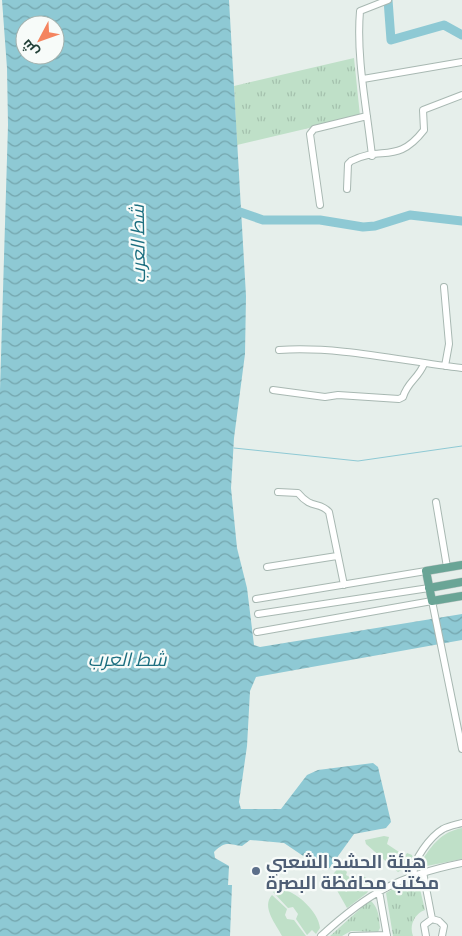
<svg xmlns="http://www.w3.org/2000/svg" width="462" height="936" font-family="'Golos Text',Cairo,sans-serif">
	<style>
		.grass { fill: #bfe0c8 }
		.park { fill: url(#park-tufts) }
		.water { fill: url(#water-waves); fill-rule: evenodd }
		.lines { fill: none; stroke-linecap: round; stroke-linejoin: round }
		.stream { stroke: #8ec9d4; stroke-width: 1 }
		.river { stroke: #8ec9d4; stroke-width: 9 }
		.minor-casing { stroke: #a8b8b2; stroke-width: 8 }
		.major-casing { stroke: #c2cac8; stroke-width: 9 }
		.minor { stroke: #fff; stroke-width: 6 }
		.major { stroke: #6aa596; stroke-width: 8 }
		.service-dot { fill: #5c6f8a; stroke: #f7fbf9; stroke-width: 2 }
		.labels { text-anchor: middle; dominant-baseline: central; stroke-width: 4.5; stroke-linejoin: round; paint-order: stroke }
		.service-label { font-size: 18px; font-weight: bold; fill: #4e5e75; stroke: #f7fbf9; text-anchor: start }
		.water-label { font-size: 19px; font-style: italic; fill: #1c6f80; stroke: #f7fbf9 }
	</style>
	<defs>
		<pattern id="park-tufts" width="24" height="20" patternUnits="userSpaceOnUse" patternTransform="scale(1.25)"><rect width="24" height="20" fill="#bfe0c8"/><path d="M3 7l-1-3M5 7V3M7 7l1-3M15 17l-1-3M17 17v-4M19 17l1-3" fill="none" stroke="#a4c1ad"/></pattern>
		<pattern id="water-waves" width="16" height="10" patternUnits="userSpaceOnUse" patternTransform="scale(1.25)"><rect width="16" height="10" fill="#8ec9d4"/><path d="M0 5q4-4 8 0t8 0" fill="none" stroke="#74a5ad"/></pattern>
	</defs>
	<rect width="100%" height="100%" fill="#e6efeb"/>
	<path class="grass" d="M462,828v31l-40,8 -1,-5c11,-17 20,-30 41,-34z
		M384,836l5,1 -2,7 18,12 2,-3 5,2 1,3 -8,10 -7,4 -32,-28 -1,-4z
		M343,862l5,3 -3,5 2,2 -1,3 7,4 1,-2 3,2 3,-5 14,9 -7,10 -20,15 -17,-30z
		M278,889c16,-1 41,23 42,39l-4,6 -4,-4 -5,5 -11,-16 2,-5 -5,-7 -5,1 -15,-16z
		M272,895l15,14 -2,6 2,4 7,1 12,16h-24c-6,-12 -21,-29 -10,-41z"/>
	<path class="park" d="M354,58l6,58 -123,29 -3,-59z
		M407,881h7l6,8 5,21c-11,4 -16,16 -12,26h-20l-7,-43z
		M370,900c9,8 9,17 10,28l-2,4 -27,-1 -9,5h-12z"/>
	<path class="water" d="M2,0h227l17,296 -1,58 -11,84 -3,50 6,60 10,40 7,57 6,2 202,-33v26l-206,37 -6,14 -3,55 -8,56 2,7h40l26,-34 11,-5 55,-7 5,4 13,55 -5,6 -32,6 -26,36 -7,-2 -37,-25 -34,-3 -8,6c-12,-1 -16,-6 -28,6l1,6 14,8 -1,19h4l-2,51h-230v-546l8,-265 -1,-57zM25,25h30v30h-30z"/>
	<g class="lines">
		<path class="stream" d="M234,448l124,13 104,-15"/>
		<path class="river" d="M388,0l3,40 53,-15 18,10
			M240,212l23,8h57l43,7 12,-1 35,-11 52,6"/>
		<g class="minor-casing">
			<path id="minor" d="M363,79l99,-17
				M372,156c-5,-47 -16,-98 -12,-145l28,-11
				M347,189l1,-25 3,-3c31,-16 46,4 73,-31l-1,-20 39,-15
				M320,205l-10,-71 4,-5 53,-13
				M444,287l5,57 -4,22
				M279,350c62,-4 122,11 183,18
				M273,390l52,7 13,-2 61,4 4,-2c5,-16 15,-18 21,-33
				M278,492l20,1c14,17 21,8 31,19l15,73
				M436,502l11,65
				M267,567l70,-11
				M256,599l170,-28
				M258,614l171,-26
				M257,632l175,-31 30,148
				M423,872l9,47
				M414,875c-3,-14 17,-39 29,-46 6,-3 12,-4 19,-6
				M379,891l8,45
				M321,936c48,-44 78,-60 141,-73
				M352,936l35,-1
				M426,936l-2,-11 8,-6 7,2 5,5 -2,10"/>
		</g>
		<g class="major-casing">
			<path id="major" d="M462,565l-36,6 6,30 30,-5
				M429,588l33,-6"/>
		</g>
		<use href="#minor" class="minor"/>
		<use href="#major" class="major"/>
	</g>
	<circle class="service-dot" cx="256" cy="871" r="5"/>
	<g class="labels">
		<g class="service-label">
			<text x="266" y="861">هيئة الحشد الشعبي<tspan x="266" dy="21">مكتب محافظة البصرة</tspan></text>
		</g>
		<g class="water-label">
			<text transform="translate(137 244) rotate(-91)">شط العرب</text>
			<text x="127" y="658">شط العرب</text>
		</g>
	</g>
	<g transform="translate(40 40) rotate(229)"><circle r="24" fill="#f7fbf9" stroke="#a3b1ad"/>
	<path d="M0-4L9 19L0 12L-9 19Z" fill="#f4845f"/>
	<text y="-8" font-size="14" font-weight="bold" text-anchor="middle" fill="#24423a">ش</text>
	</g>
</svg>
